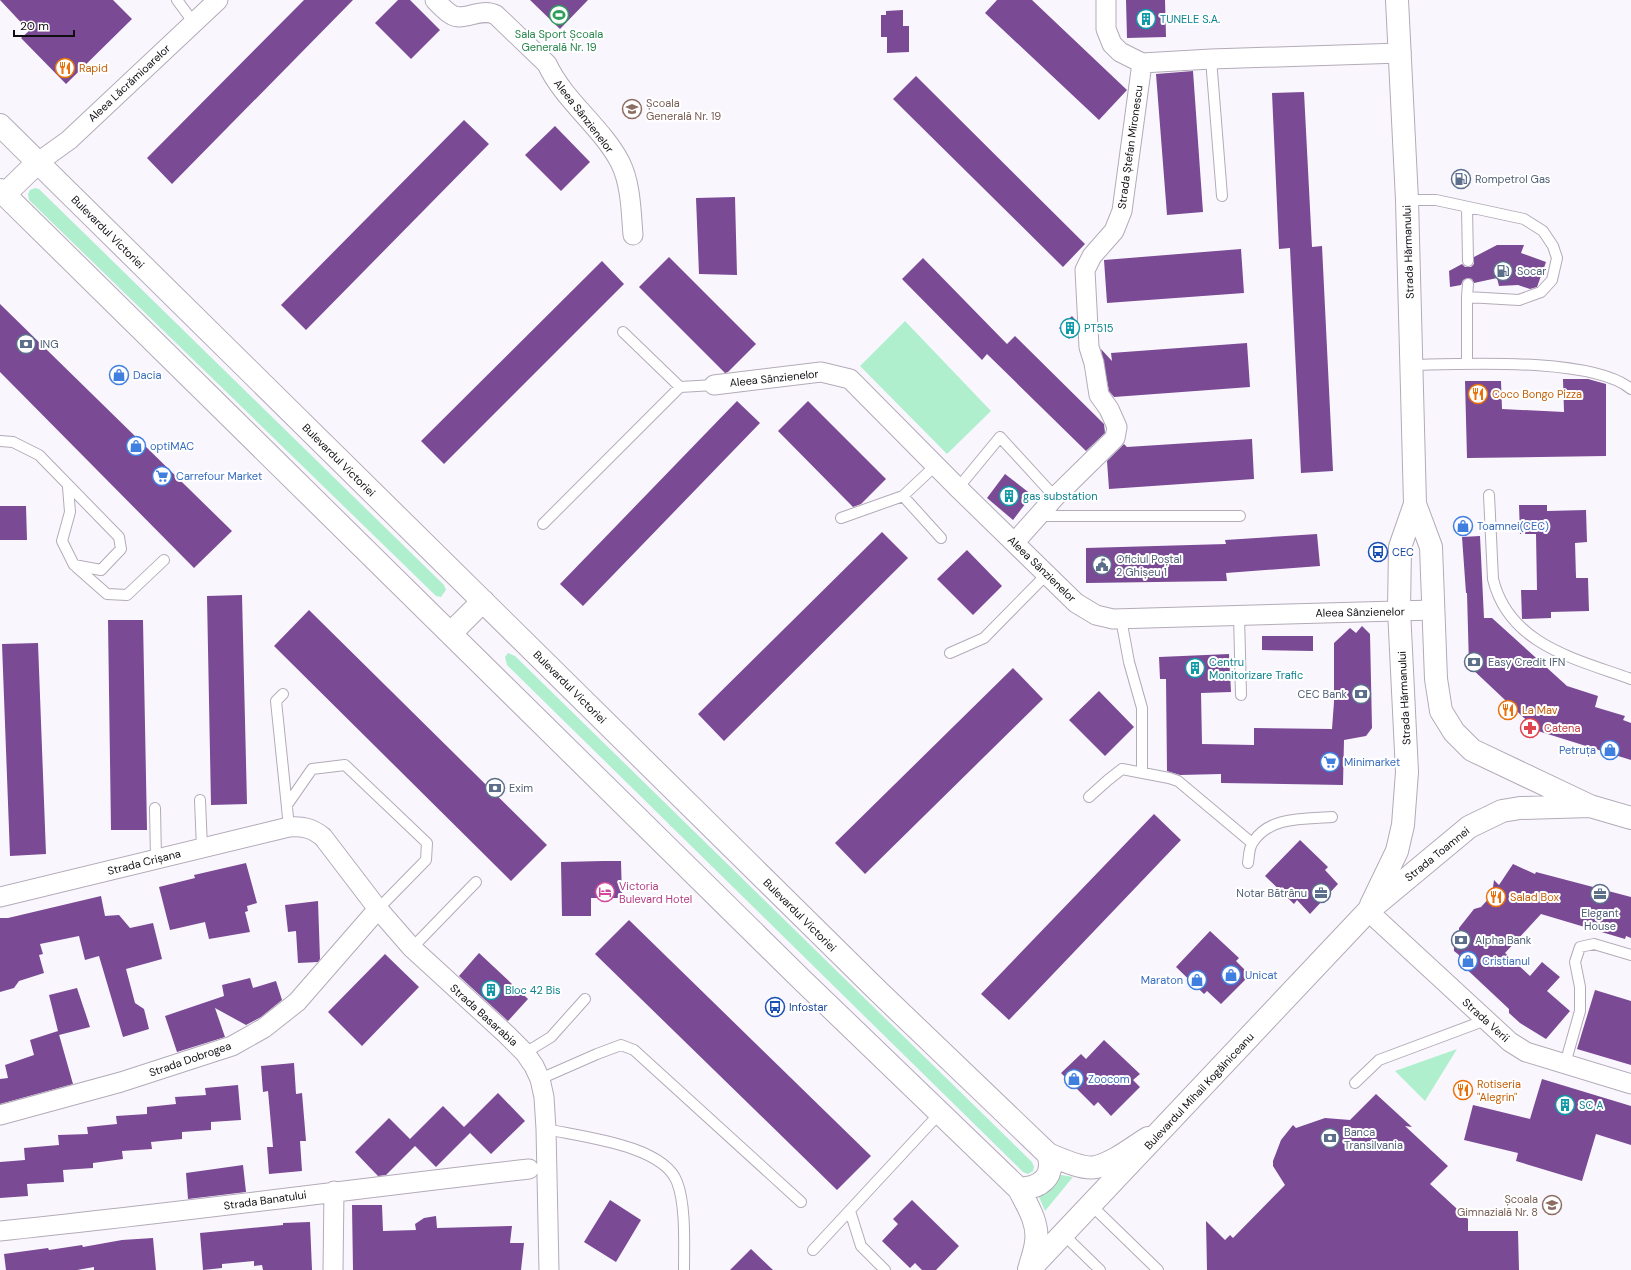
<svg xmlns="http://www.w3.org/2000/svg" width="1631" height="1270" font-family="'DM Sans',sans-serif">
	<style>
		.green { fill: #b0efce }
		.building { fill: #7a4a95 }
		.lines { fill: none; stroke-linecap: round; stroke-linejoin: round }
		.service-casing { stroke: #b3abb8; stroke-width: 12 }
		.minor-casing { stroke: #b3abb8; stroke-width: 21 }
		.secondary-casing { stroke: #b3abb8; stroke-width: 24 }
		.primary-casing { stroke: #b3abb8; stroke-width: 24 }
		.service { stroke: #fff; stroke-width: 10 }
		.minor { stroke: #fff; stroke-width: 19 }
		.secondary { stroke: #fff; stroke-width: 22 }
		.primary { stroke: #fff; stroke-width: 22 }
		.labels { text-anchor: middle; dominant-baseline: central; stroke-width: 4; stroke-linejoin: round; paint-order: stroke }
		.culture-label { font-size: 11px; fill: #0d838f; stroke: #fff; text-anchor: start }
		.leisure-label { font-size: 11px; fill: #27864d; stroke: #fff }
		.food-label { font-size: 11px; fill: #c56008; stroke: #fff; text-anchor: start }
		.street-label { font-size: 11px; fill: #110e12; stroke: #fff }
		.education-label { font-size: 11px; fill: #785e54; stroke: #fff; text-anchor: start }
		.service-label { font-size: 11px; fill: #4e5e75; stroke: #fff; text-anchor: start }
		.shop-label { font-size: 11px; fill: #366cbe; stroke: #fff; text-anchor: start }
		.transit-label { font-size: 11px; fill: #164399; stroke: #fff; text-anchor: start }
		.health-label { font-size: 11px; fill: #be3a42; stroke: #fff; text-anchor: start }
		.hotel-label { font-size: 11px; fill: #b23c85; stroke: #fff; text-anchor: start }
	</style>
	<rect width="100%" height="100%" fill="#faf6fe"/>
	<path class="green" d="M35,188l4,1 405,396 2,5 -5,7 -5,-1 -407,-396 -1,-6 2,-4z
		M905,321l86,90 -44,43 -87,-88z
		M508,653l7,3 517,506 2,5 -1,4 -5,3 -5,-2 -516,-507 -2,-8z
		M1457,1049l-32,52 -30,-30z
		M1050,1173l23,4 -28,34 -9,-21z"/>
	<path class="building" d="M0,0h113l19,19 -66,65 -45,-46 8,-7z
		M304,0h49l-181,184 -25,-26z
		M398,0h12l30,30 -29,29 -36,-36z
		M530,0h58l-28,29z
		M997,0h35l95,90 -28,30 -114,-107z
		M1126,0h39l1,37 -39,1z
		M903,10v16h6v26l-22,1v-16h-6v-22h5v-4z
		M1193,71l10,141 -36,3 -11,-141z
		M916,76l169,168 -22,23 -170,-168z
		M1304,92l8,155 10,-1 11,225 -32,2 -11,-225 -11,1 -7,-156z
		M464,120l25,24 -183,186 -25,-25z
		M555,126l35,36 -29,29 -36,-36z
		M735,197l2,78 -38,-1 -3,-76z
		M1497,245h27l-3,8 25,9 -9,25 -7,2 -12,-4 -19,1 -2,-8 -23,5 -2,-4 -4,-1 -5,2 -2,5 -11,2 -1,-16 13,-7 3,3h6l3,-3v-7z
		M1241,249l3,44 -137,10 -3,-43z
		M669,257l87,87 -28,28 -3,1 -86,-86z
		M923,258l84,86 8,-8 89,88 1,9 -19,18 -99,-97 -5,6 -80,-81z
		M602,261l22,23 -180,180 -23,-23z
		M0,304l232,227 -38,37 -194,-196z
		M1072,316l5,6v10l-8,7 -10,-11z
		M1247,343l3,44 -136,10 -5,-6 -8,-42 11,12 -1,-8z
		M1563,379h25l18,5v72l-139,2 -2,-77h36l1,28 62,3z
		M737,401l23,22 -177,183 -23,-22z
		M808,401l78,78 -25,25 -8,3 -75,-76z
		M1252,439l2,40 -145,10 -2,-28 17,-17 3,3z
		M1005,474l27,21 -19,25 -26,-22z
		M1519,505h28v6l39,-1 1,32 -12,1 1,35h12l1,33 -38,1v6l-29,1 -1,-29h16l-1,-56h-16z
		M0,506h26l1,34h-27z
		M882,532l26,26 -184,183 -26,-27z
		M1317,534l3,32 -94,7 1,8 -141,2v-35l140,-4 -1,-4z
		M1480,536l4,82h8l75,68 31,10 -3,11 30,9 -2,4 8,3v37l-93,-29 -69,-65 -2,-73h-1l-4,-56z
		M967,550l35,36 -29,29 -36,-36z
		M242,595l5,209 -36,1 -4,-209z
		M309,610l238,235 -36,36 -237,-235z
		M108,620h35l4,210h-36z
		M1362,626l8,8 2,94 -6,8 -22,4 -1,45 -122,-2v-9l-41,1 -13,-4 -1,-92h-6l-1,-22 70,-3 2,38 -30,1 1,51 52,1v-17l78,1 2,-27v-59l16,-15 6,5z
		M1262,636h51v15l-51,-1z
		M38,643l8,211 -36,2 -8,-212z
		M1013,668l30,31 -178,175 -30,-31z
		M1099,691l35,36 -29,29 -36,-36z
		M1154,814l27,26 -172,180 -28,-26z
		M1300,840l28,27 -3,3 13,14 -28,30 -13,-14 -3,4 -29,-28z
		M603,861h18l1,37h-31v18h-29l-1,-54z
		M246,863l11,40 -10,3 1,5 -3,1 5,20 -41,7 -4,-17 -35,8 -11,-43 36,-9 -1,-3z
		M1513,864l22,10 1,-2 95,25v41l-5,-2 -1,3 -84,-25 -36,39 25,23 12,-14 18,15 -13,14 23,20 -24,28 -26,-16 -11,-10v-4l-49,-46 -1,-8 -5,-4v-12l5,-6v-5l15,-19 7,-2 11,-12 2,-15 5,5z
		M101,896l4,20 14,-1 11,13 23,-5 9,36 -36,10 9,34 9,6 5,20 -26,8 -24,-81 -14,4 -6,-24 -39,8 3,10 -4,1 5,18 -25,8 -5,7 -14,4v-74h8z
		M318,901l2,58 -2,3 -20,1 -2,-32 -8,1 -3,-27z
		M629,920l242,236 -34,34 -242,-236z
		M1210,931l29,27 -3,3 14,14 -29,29 -14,-13 -3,3 -28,-27z
		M479,953l49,46 -20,22 -49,-45z
		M385,954l34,33 -57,59 -34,-34z
		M250,978l3,10 23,-7 6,19 -21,17 -15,8 -31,-17 10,29 -48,15 -12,-36 59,-20 -2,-11z
		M77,988l13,39 -31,8 -10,-40z
		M1595,990l36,11v64l-54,-16z
		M58,1031l15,53 -73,20v-25l8,-1 -3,-13 29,-10 -4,-15z
		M1104,1040l36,34 -7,6 7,7 -29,29 -13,-14 -4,4 -33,-33 20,-19 5,5z
		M294,1063l2,31 6,-1 4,48h-6l2,30 -33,3 -2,-27h6l-5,-56 -5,1 -2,-26z
		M1542,1079l89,27v39l-35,-11 -14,47 -66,-20 2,-8 -54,-13 9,-35 57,14z
		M238,1085l3,35 -30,2v8l-29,2v7l-31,3 1,7 -30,2 1,8 -30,4v5l-30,2 1,12 -37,2 1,12 -28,2v-36l25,-2 -1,-12 35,-3 -1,-10 30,-1 -1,-7 30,-3 -1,-8 31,-2v-7l29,-3 -1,-7 31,-2 -1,-7z
		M498,1093l27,28 -34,33 -21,-21 -34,34 -21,-21 -29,29 -8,1 -23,-24 34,-34 21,21 33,-33 21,21z
		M1376,1094l36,33 -7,-1 43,40 -18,18 38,35v12h50l1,39h-312l-1,-49 19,19 5,-5 3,3 52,-53 -12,-19v-5l8,-21 12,-15 3,3 29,-10 25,2z
		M243,1165l3,27 -58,7 -2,-26z
		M610,1200l31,20 -25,42 -32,-20z
		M912,1200l47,46 -23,24h-14l-7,-7 -5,5 -28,-27 16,-17 -5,-5z
		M352,1205h30l1,26 33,-1 -1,-6 9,-6 12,-2 1,12 75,-2 -2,17h14l-3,27h-168z
		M310,1222l2,48h-49l-1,-5 -8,1v-5l-32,3v4l-19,2 -3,-37 83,-8v-2z
		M153,1238l3,32h-62v-3l-17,3h-71l-2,-16 44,-6 1,2 33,-5 1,2 39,-7z
		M751,1249l22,21h-43z"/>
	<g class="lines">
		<g class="service-casing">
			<path id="service" d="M177,0l17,23
				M1211,59l11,137
				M1407,200h29l88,19 19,12 10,15 4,12 -5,22 -11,12 -22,8 -52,-3v66
				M1467,207l1,54
				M1467,297l1,-13
				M623,332l57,55
				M1412,365c51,-1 180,-8 219,24
				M0,441l13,1 26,13 80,82 2,12 -20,21 -27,-5 -12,-24 8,-29 -2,-25
				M958,488l42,-51 55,60
				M1489,495l4,84c16,66 83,80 138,100
				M903,496l38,42
				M1038,516h202
				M841,518l62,-22 33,-31
				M543,524l137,-137 34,-2
				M74,565l33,29 20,1 37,-35
				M1239,615l2,80
				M1121,619l8,43 13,46v63
				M950,653l34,-15 63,-64
				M283,694l-7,7 13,126
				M1089,797l19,-17 14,-11 47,9 9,3 74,62
				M200,800l2,48
				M287,805l25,-36 33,-4 82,78 -1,17 -48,49
				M155,808l1,51
				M1248,863c1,-7 1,-16 5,-21 17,-26 51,-23 79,-25
				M412,948l64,-66
				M525,1053l26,-16 34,-38
				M1565,1064l15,-53v-24l-5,-25 5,-15 14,-3 37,11
				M540,1079l57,-25 24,-9 13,5 167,152
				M1355,1083l24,-23 107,-40
				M546,1129c36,8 117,16 131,53 9,23 7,63 7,88
				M1091,1205l67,65
				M850,1211l11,35 24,24
				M1063,1234l37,36
				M813,1250l127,-137"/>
		</g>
		<g class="minor-casing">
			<path id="minor" d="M435,0c5,5 11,12 17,15 12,7 28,-8 44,0l51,49c17,37 54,62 73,98 11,22 11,49 13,73
				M1106,0v29l6,15 8,8 22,11 69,-4 190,-6
				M37,163l32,-23 149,-140
				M714,385l107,-13 29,7 108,109 118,115 20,12 17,4 320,-9
				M1015,542l40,-45 60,-59 2,-11 -8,-18 -10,-14 -5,-32 -5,-16 -4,-77 7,-14 22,-25 8,-20 20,-148
				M0,897l289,-70c14,-1 23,1 34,10l55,72 34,39 94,86 19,19 9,13 6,13 4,18 2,32 3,141
				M1368,911l142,131 16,10 105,32
				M0,1115l121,-33 111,-36 32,-18 33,-26 81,-93
				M0,1231c177,-18 353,-42 529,-62
				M333,1270l1,-79"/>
		</g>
		<g class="secondary-casing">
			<path id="secondary" d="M0,125l879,867 169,162c12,5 35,16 48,13 19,-5 36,-19 52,-29
				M0,190l801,789 218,210c8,16 20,34 17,53 -1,10 -5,19 -7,28
				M5,194l32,-31
				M451,633l32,-32
				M1019,1189c21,-1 37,-12 29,-35"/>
		</g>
		<g class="primary-casing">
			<path id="primary" d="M1397,0l10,200 8,304 16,43 5,132 5,32 13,21 18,18 118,56
				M1371,905l26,-54 6,-26 4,-53 -8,-162 1,-63 15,-43
				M1029,1270l339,-359 101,-84 33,-16 18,-3 70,-2 41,12"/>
		</g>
		<use href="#service" class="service"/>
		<use href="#minor" class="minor"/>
		<use href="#secondary" class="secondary"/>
		<use href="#primary" class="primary"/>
	</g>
	<defs>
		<g id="stadium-ring" transform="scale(1)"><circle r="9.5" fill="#fff" stroke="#2e9e5b" stroke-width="1.5"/><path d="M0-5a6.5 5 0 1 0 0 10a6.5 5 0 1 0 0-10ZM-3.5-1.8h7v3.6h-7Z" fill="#2e9e5b"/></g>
		<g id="building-ring" transform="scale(1)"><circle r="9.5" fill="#fff" stroke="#0f9aa8" stroke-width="1.5"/><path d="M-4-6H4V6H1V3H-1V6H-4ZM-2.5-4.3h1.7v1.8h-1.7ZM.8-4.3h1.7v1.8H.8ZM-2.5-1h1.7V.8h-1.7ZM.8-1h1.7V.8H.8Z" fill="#0f9aa8"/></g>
		<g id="restaurant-ring" transform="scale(1)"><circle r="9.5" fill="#fff" stroke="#e8710a" stroke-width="1.5"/><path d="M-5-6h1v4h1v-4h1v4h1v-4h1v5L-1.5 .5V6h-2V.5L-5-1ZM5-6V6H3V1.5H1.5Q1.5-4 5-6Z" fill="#e8710a"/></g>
		<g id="school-ring" transform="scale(1)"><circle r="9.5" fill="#fff" stroke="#8d6e63" stroke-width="1.5"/><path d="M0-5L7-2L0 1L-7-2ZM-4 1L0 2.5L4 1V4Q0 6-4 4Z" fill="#8d6e63"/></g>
		<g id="fuel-ring" transform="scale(1)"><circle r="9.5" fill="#fff" stroke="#5c6f8a" stroke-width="1.5"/><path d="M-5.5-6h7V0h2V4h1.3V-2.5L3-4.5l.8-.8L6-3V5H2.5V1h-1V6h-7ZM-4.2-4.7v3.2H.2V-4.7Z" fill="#5c6f8a"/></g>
		<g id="bank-ring" transform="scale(1)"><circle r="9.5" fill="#fff" stroke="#5c6f8a" stroke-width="1.5"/><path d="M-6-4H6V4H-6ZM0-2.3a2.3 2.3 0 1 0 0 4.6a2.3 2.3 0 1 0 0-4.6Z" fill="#5c6f8a"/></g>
		<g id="shop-ring" transform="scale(1)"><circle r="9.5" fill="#fff" stroke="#3f7fe0" stroke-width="1.5"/><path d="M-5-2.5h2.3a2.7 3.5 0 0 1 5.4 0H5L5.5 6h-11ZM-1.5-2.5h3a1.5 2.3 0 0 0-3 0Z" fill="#3f7fe0"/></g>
		<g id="supermarket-ring" transform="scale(1)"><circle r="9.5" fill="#fff" stroke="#3f7fe0" stroke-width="1.5"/><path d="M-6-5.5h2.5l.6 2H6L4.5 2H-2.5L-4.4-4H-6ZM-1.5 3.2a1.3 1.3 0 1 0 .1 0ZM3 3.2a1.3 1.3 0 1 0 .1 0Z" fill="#3f7fe0"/></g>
		<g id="bus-ring" transform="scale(1)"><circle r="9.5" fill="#fff" stroke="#1a4fb4" stroke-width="1.5"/><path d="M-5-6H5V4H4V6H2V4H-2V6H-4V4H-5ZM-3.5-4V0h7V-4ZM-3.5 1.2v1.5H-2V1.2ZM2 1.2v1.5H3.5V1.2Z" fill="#1a4fb4"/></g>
		<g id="civic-ring" transform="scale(1)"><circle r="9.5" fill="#fff" stroke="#5c6f8a" stroke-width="1.5"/><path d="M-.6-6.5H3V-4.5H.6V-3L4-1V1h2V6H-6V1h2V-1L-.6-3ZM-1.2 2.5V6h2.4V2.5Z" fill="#5c6f8a"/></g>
		<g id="pharmacy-ring" transform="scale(1)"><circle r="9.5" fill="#fff" stroke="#e0444e" stroke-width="1.5"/><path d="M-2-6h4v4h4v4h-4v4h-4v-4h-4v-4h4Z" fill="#e0444e"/></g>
		<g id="hotel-ring" transform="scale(1)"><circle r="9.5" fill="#fff" stroke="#d1479c" stroke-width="1.5"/><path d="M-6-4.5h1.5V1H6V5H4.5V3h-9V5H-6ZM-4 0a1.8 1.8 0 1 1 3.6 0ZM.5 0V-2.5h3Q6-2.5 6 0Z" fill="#d1479c"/></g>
		<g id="office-ring" transform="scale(1)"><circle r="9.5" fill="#fff" stroke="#5c6f8a" stroke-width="1.5"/><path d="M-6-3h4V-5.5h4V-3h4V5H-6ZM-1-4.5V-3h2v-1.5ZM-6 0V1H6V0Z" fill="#5c6f8a"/></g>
	</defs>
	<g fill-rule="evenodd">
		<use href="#stadium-ring" x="559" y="15"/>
		<use href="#building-ring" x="1146" y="19"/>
		<use href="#restaurant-ring" x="65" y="68"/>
		<use href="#school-ring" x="632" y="109"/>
		<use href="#fuel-ring" x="1461" y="179"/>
		<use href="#fuel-ring" x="1503" y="271"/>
		<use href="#building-ring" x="1070" y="328"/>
		<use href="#bank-ring" x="26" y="344"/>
		<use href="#shop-ring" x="119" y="375"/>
		<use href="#restaurant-ring" x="1478" y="394"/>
		<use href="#shop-ring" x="136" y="446"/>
		<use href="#supermarket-ring" x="162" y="476"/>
		<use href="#building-ring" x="1009" y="496"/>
		<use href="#shop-ring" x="1463" y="526"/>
		<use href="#bus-ring" x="1378" y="552"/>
		<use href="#civic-ring" x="1102" y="565"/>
		<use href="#bank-ring" x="1474" y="662"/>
		<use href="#building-ring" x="1195" y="668"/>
		<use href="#bank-ring" x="1361" y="694"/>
		<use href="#restaurant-ring" x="1508" y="710"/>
		<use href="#pharmacy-ring" x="1530" y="728"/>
		<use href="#shop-ring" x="1610" y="750"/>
		<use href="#supermarket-ring" x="1330" y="762"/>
		<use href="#bank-ring" x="495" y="788"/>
		<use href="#hotel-ring" x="605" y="892"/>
		<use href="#office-ring" x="1321" y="893"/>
		<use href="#office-ring" x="1600" y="894"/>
		<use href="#restaurant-ring" x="1496" y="897"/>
		<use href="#bank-ring" x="1461" y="940"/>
		<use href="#shop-ring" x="1468" y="961"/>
		<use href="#shop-ring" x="1231" y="975"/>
		<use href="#shop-ring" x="1197" y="980"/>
		<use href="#building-ring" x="491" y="990"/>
		<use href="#bus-ring" x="775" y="1007"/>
		<use href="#shop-ring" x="1074" y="1079"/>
		<use href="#restaurant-ring" x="1463" y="1090"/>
		<use href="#building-ring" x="1565" y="1105"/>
		<use href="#bank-ring" x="1330" y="1138"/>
		<use href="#school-ring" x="1552" y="1205"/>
	</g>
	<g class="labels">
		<g class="culture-label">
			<text x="1160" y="19">TUNELE S.A.</text>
			<text x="1084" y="328">PT515</text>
			<text x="1023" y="496">gas substation</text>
			<text x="1209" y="662">Centru<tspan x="1209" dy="13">Monitorizare Trafic</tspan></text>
			<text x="505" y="990">Bloc 42 Bis</text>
			<text x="1579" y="1105">SC A</text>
		</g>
		<g class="leisure-label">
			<text x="559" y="34">Sala Sport Școala<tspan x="559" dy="13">Generală Nr. 19</tspan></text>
		</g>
		<g class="food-label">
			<text x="79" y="68">Rapid</text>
			<text x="1492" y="394">Coco Bongo Pizza</text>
			<text x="1522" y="710">La Mav</text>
			<text x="1510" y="897">Salad Box</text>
			<text x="1477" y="1084">Rotiseria<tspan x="1477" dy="13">"Alegrin"</tspan></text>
		</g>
		<g class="street-label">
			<text transform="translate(129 83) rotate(-43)">Aleea Lăcrămioarelor</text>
			<text transform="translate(584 116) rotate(52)">Aleea Sânzienelor</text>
			<text transform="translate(1130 147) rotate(-82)">Strada Ștefan Mironescu</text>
			<text transform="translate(108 232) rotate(45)">Bulevardul Victoriei</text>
			<text transform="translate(1408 252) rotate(-92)">Strada Hărmanului</text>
			<text transform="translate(774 378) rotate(-6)">Aleea Sânzienelor</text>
			<text transform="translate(339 460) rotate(45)">Bulevardul Victoriei</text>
			<text transform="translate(1042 569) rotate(44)">Aleea Sânzienelor</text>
			<text transform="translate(1360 612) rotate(-1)">Aleea Sânzienelor</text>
			<text transform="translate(570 687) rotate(45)">Bulevardul Victoriei</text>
			<text transform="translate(1404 698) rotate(-93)">Strada Hărmanului</text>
			<text transform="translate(1437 854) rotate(-39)">Strada Toamnei</text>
			<text transform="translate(144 862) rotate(-14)">Strada Crișana</text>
			<text transform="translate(800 915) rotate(45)">Bulevardul Victoriei</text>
			<text transform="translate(484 1015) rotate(42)">Strada Basarabia</text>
			<text transform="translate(1486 1020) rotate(42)">Strada Verii</text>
			<text transform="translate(190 1059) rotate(-19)">Strada Dobrogea</text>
			<text transform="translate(1199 1091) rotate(-47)">Bulevardul Mihail Kogălniceanu</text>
			<text transform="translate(265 1200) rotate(-8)">Strada Banatului</text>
		</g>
		<g class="education-label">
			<text x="646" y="103">Școala<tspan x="646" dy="13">Generală Nr. 19</tspan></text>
			<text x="1538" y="1199" text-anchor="end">Școala<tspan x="1538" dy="13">Gimnazială Nr. 8</tspan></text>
		</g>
		<g class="service-label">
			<text x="1475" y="179">Rompetrol Gas</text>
			<text x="1517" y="271">Socar</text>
			<text x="40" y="344">ING</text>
			<text x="1116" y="559">Oficiul Poștal<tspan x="1116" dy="13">2 Ghișeu 1</tspan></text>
			<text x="1488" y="662">Easy Credit IFN</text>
			<text x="1347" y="694" text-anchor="end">CEC Bank</text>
			<text x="509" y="788">Exim</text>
			<text x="1307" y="893" text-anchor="end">Notar Bătrânu</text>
			<text x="1600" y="913" text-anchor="middle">Elegant<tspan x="1600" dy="13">House</tspan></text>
			<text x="1475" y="940">Alpha Bank</text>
			<text x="1344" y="1132">Banca<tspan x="1344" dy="13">Transilvania</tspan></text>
		</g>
		<g class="shop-label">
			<text x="133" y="375">Dacia</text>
			<text x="150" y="446">optiMAC</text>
			<text x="176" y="476">Carrefour Market</text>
			<text x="1477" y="526">Toamnei(CEC)</text>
			<text x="1596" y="750" text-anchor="end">Petruța</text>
			<text x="1344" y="762">Minimarket</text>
			<text x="1482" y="961">Cristianul</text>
			<text x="1245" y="975">Unicat</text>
			<text x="1183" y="980" text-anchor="end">Maraton</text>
			<text x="1088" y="1079">Zoocom</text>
		</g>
		<g class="transit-label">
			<text x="1392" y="552">CEC</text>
			<text x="789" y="1007">Infostar</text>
		</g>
		<g class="health-label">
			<text x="1544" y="728">Catena</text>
		</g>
		<g class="hotel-label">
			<text x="619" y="886">Victoria<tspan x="619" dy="13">Bulevard Hotel</tspan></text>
		</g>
	</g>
	<path d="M14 30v6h60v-6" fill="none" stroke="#110e12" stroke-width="2"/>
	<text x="20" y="30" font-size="12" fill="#110e12" stroke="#ffffff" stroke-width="3" paint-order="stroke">20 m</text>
</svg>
